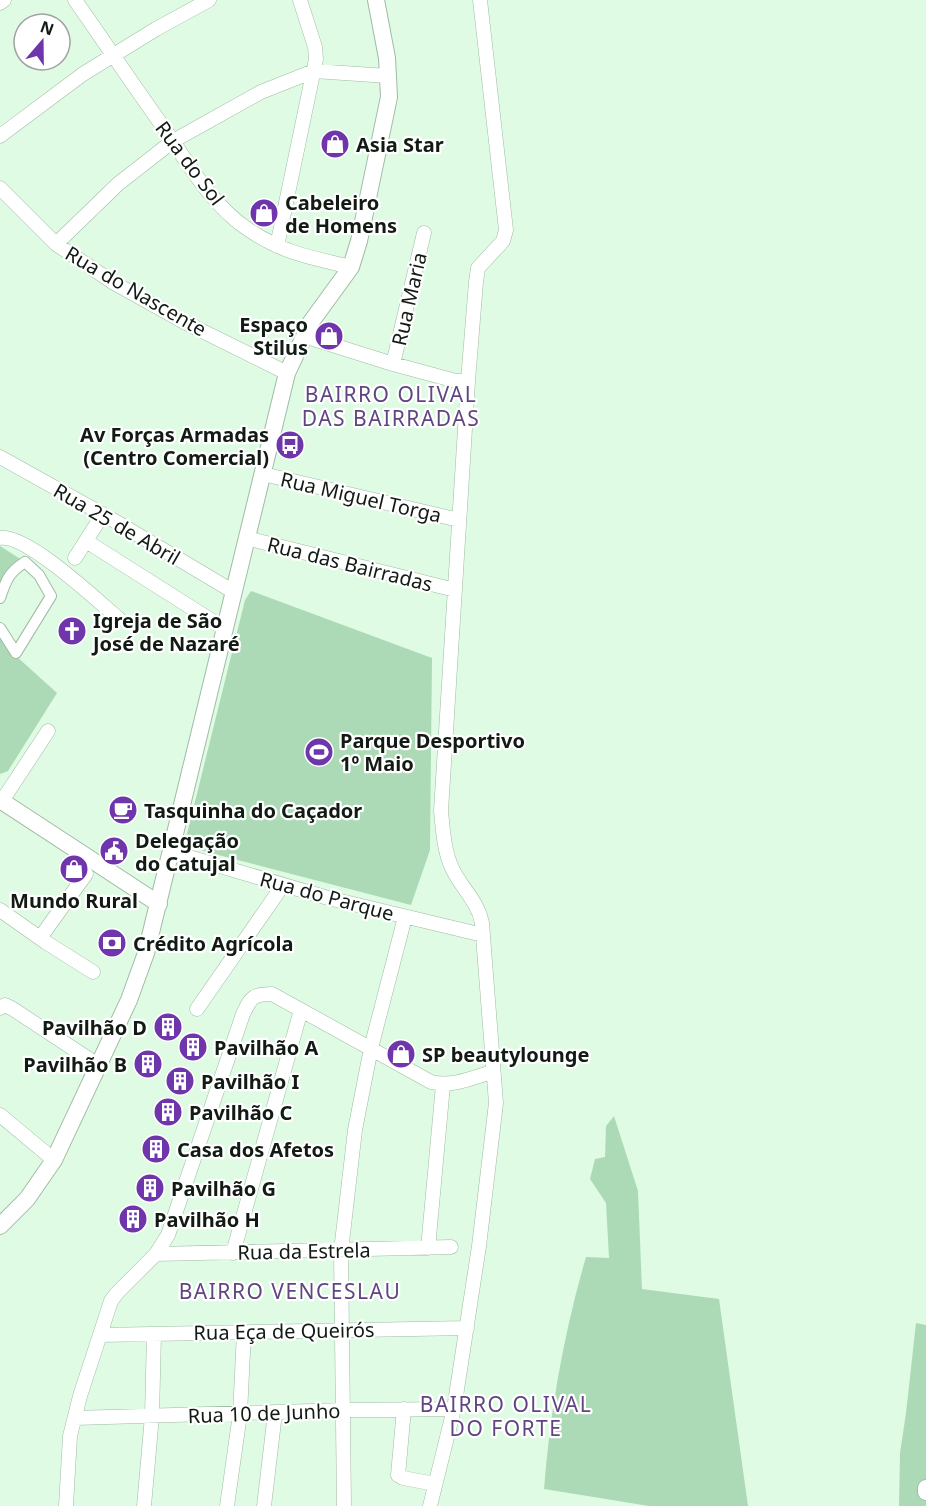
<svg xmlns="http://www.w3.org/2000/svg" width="926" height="1506" font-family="'Noto Sans',sans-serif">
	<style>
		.green { fill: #addab6 }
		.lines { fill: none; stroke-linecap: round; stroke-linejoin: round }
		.pedestrian-casing { stroke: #a0bba5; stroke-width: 12 }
		.minor-casing { stroke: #a0bba5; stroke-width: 15 }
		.tertiary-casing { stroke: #a0bba5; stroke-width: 18 }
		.pedestrian { stroke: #fff; stroke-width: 10 }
		.minor { stroke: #fff; stroke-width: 14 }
		.tertiary { stroke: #fff; stroke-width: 16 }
		.labels { text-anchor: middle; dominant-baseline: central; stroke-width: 4.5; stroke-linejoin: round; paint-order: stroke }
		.poi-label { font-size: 20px; font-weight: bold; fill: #111a13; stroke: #fff; text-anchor: start }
		.street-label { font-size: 20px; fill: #111a13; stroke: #fff }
		.neighbourhood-label { font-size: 21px; letter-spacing: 1.5px; fill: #604582; stroke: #fff }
	</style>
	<rect width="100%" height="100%" fill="#dffbe4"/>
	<path class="green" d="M0,546l25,16 -25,36z
		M251,591l181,67 -2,192 -19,55 -227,-59 61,-246z
		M0,628l15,27 42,38 -49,78 -8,3z
		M614,1116l24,75 4,98 77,10 29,207h-99l-105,-17c6,-78 20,-157 42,-232l23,1 -3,-55 -16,-24 5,-20 10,-2 1,-31z
		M916,1323l10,2v181h-27l1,-53 6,-40z"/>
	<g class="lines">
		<g class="pedestrian-casing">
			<path id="pedestrian" d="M0,598c6,-17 8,-25 25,-36l14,13 12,21 -35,57 -16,-25"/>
		</g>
		<g class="minor-casing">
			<path id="minor" d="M75,0c30,43 59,86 89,128 24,35 48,78 85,102 34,23 63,28 102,37
				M0,3l4,-3
				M0,136l83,-62 73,-45 53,-29
				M0,188l56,56 58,39 70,39 103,51
				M56,244l62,-60 55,-43 88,-49 53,-21 74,5
				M277,246l39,-187 -1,-12 -15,-47
				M304,336l89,28 63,17h12
				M393,364l31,-131
				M0,457l113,63 121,72
				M263,474l196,46
				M0,538c26,-5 98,63 119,81
				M246,538l209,52
				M86,541l139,88
				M75,558l28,-44
				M2,801l46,-70
				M172,852l156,46 155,37
				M0,910l47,33 46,29
				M40,938l46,-64
				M0,1008l5,-3 8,4 85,56
				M197,1009l86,-124
				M0,1115l54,45
				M428,1248l15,-163
				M233,1253l68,-243
				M156,1254l295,-7
				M100,1335l367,-7
				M404,1409l-6,66 5,3 32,6
				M75,1418l269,-8 110,-1
				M66,1506l4,-70 10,-40 31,-95 6,-8 39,-39 12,-19 75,-221c8,-16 9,-20 29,-20l159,88c22,5 41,-4 61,-10
				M144,1506l8,-90 2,-82
				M227,1506l13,-92 4,-82
				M264,1506l11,-93
				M344,1506l-3,-255 14,-121 16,-82 34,-131
				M430,1506l24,-97 25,-163 17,-143 -14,-180c-4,-22 -21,-35 -30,-55 -8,-17 -9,-38 -11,-57l27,-430 8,-99 2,-14 25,-27 3,-11 -26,-230"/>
		</g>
		<g class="tertiary-casing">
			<path id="tertiary" d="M0,800l159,104
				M0,1226l27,-27 27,-39 75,-160 17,-47 141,-580 24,-51 40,-55 8,-26 30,-144 -2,-39 -11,-58
				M926,1488v4"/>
		</g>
		<use href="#pedestrian" class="pedestrian"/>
		<use href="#minor" class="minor"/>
		<use href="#tertiary" class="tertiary"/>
	</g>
	<defs>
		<g id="shop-disc" transform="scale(1.5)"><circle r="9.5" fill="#6f35ab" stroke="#fff"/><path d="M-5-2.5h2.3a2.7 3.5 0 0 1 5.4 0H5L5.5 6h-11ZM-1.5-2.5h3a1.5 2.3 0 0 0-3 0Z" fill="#fff"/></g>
		<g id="bus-disc" transform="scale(1.5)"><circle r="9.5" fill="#6f35ab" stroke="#fff"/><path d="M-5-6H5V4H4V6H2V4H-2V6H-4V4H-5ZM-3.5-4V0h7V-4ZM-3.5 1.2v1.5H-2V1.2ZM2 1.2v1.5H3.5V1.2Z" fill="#fff"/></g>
		<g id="church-disc" transform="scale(1.5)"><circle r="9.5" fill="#6f35ab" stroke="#fff"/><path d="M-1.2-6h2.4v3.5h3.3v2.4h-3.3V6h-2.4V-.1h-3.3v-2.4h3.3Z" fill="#fff"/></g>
		<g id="stadium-disc" transform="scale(1.5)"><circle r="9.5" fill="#6f35ab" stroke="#fff"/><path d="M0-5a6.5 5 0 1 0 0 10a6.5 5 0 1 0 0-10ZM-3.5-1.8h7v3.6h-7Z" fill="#fff"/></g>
		<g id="cafe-disc" transform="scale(1.5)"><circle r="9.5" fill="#6f35ab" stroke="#fff"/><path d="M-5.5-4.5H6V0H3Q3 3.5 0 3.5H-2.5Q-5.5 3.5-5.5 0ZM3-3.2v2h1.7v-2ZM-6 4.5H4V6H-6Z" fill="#fff"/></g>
		<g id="civic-disc" transform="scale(1.5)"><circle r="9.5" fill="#6f35ab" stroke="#fff"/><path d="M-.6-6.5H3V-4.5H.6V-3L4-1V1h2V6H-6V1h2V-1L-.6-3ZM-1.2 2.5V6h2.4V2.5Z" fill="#fff"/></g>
		<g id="bank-disc" transform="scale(1.5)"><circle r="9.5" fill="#6f35ab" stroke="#fff"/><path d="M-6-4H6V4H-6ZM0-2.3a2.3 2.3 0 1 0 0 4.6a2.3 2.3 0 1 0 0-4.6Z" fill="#fff"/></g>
		<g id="building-disc" transform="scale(1.5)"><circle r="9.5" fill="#6f35ab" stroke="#fff"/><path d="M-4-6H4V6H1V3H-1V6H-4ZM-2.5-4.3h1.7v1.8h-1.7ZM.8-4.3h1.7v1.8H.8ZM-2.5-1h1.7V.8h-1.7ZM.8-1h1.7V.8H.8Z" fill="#fff"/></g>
	</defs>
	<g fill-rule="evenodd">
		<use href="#shop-disc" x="335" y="144"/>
		<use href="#shop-disc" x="264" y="213"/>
		<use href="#shop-disc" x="329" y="336"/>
		<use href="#bus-disc" x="290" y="445"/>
		<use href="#church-disc" x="72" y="631"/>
		<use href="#stadium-disc" x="319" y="752"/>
		<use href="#cafe-disc" x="123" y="810"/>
		<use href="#civic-disc" x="114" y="851"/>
		<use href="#shop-disc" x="74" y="869"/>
		<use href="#bank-disc" x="112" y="943"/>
		<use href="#building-disc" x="168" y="1027"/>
		<use href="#building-disc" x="193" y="1047"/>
		<use href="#shop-disc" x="401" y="1054"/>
		<use href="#building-disc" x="148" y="1064"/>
		<use href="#building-disc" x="180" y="1081"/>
		<use href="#building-disc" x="168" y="1112"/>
		<use href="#building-disc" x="156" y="1149"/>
		<use href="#building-disc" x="150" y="1188"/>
		<use href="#building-disc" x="133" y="1219"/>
	</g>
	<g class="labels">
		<g class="poi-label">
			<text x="356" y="144">Asia Star</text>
			<text x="285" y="202">Cabeleiro<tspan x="285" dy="23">de Homens</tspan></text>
			<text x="308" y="324" text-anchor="end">Espaço<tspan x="308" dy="23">Stilus</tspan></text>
			<text x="269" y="434" text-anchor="end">Av Forças Armadas<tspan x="269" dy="23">(Centro Comercial)</tspan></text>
			<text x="93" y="620">Igreja de São<tspan x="93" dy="23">José de Nazaré</tspan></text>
			<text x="340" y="740">Parque Desportivo<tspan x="340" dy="23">1º Maio</tspan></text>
			<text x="144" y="810">Tasquinha do Caçador</text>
			<text x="135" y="840">Delegação<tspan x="135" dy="23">do Catujal</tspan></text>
			<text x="74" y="900" text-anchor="middle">Mundo Rural</text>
			<text x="133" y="943">Crédito Agrícola</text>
			<text x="147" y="1027" text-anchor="end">Pavilhão D</text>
			<text x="214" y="1047">Pavilhão A</text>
			<text x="422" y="1054">SP beautylounge</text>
			<text x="127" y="1064" text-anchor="end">Pavilhão B</text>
			<text x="201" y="1081">Pavilhão I</text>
			<text x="189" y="1112">Pavilhão C</text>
			<text x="177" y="1149">Casa dos Afetos</text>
			<text x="171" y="1188">Pavilhão G</text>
			<text x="154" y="1219">Pavilhão H</text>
		</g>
		<g class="street-label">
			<text transform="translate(190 163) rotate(53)">Rua do Sol</text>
			<text transform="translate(136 291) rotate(30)">Rua do Nascente</text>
			<text transform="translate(409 299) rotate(-77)">Rua Maria</text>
			<text transform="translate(361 497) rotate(13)">Rua Miguel Torga</text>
			<text transform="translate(117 524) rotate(30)">Rua 25 de Abril</text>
			<text transform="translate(350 564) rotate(14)">Rua das Bairradas</text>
			<text transform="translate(327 896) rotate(15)">Rua do Parque</text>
			<text transform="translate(304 1251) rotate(-1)">Rua da Estrela</text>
			<text transform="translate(284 1331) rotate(-1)">Rua Eça de Queirós</text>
			<text transform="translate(264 1413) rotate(-2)">Rua 10 de Junho</text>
		</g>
		<g class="neighbourhood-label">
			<text x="391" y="394">BAIRRO OLIVAL<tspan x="391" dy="24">DAS BAIRRADAS</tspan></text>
			<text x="290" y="1291">BAIRRO VENCESLAU</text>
			<text x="506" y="1404">BAIRRO OLIVAL<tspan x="506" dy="24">DO FORTE</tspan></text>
		</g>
	</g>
	<g transform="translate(42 42) rotate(20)"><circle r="28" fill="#ffffff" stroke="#a0a3a1" stroke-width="1.5"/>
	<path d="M0-4.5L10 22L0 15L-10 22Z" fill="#6f35ab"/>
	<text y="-9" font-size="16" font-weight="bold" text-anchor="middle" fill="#111a13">N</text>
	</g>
</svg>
